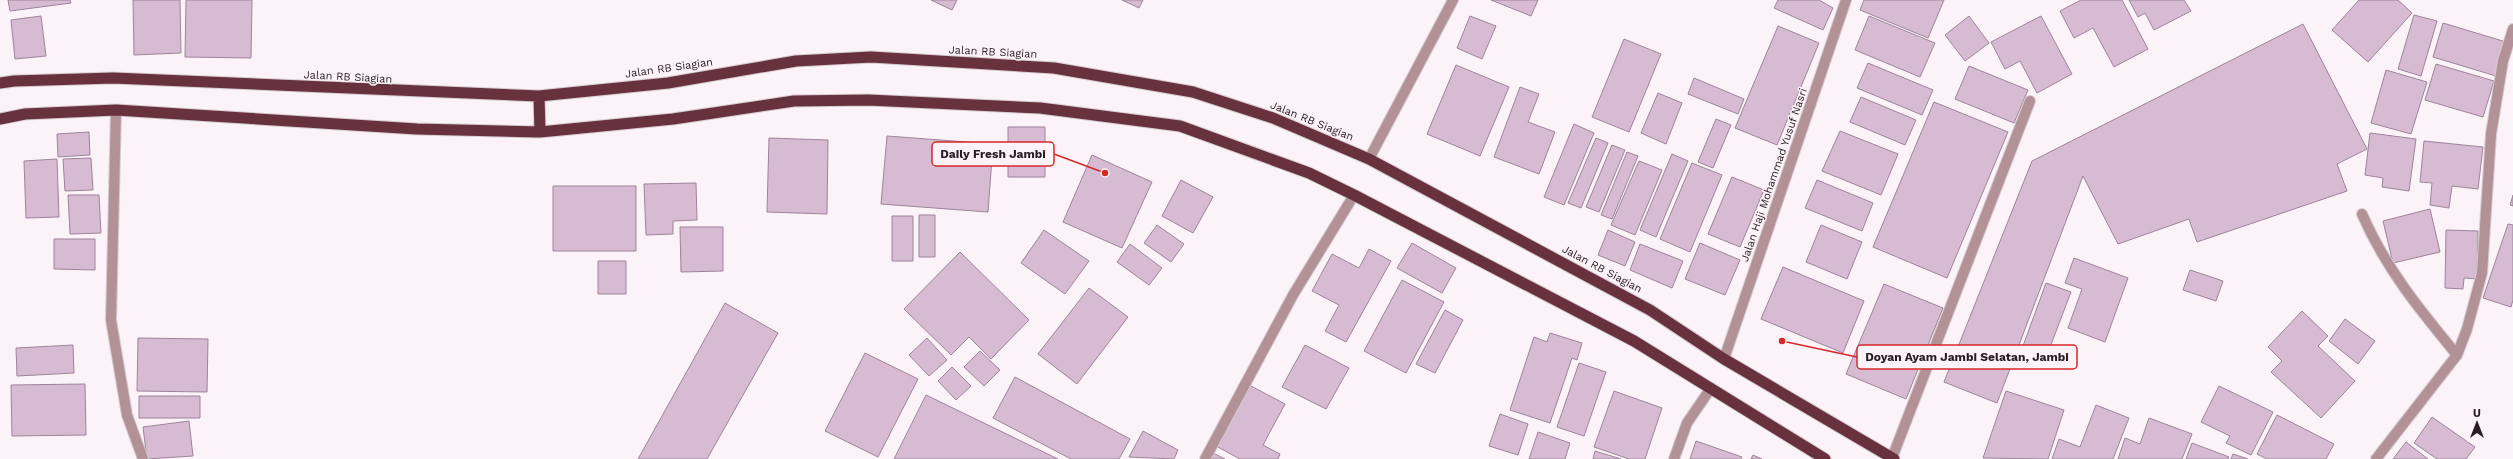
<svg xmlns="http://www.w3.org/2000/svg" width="2513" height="459" font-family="'Work Sans',sans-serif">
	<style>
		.building { fill: #d7bbd3; stroke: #9d849a }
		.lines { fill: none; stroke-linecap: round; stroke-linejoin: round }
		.minor-casing { stroke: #d5ccd1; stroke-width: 12 }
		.tertiary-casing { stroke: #d5ccd1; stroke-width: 12 }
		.trunk-casing { stroke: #d5ccd1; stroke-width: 13 }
		.minor { stroke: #b29297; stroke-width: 10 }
		.tertiary { stroke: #b29297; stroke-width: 10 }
		.trunk { stroke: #68313e; stroke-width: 11 }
		.labels { text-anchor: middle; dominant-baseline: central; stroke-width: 3; stroke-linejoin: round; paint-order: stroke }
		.street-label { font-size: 11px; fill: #291c22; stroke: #fbf3f7 }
		.leader { fill: none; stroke: #d62828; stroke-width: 1.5 }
		.callout-dot { fill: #d62828; stroke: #fbf3f7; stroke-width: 1.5 }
		.callout { fill: #fbf3f7; stroke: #d62828; stroke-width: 1.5 }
		.callout-label { font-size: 12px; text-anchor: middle; font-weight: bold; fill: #291c22 }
	</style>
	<rect width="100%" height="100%" fill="#fbf3f7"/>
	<path class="building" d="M8,0h62l1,3 -61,8z
		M133,0h47l1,53 -47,2z
		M186,0h66l-1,58 -66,-1z
		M931,0h26l-5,10z
		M1122,0h21l-4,8z
		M1491,0h47l-7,16z
		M1778,0h41l14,8 -10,22 -49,-22z
		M1864,0h80l-16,38 -68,-28z
		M2081,0h41l26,49 -34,18 -21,-39 -19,10 -14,-27z
		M2129,0h55l7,11 -37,19 -9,-17 -7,4z
		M2359,0h39l14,13 -44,49 -36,-32z
		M2414,15l23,6 -16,55 -23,-7z
		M41,16l5,40 -31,3 -4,-39z
		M1470,16l26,10 -14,33 -25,-11z
		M1869,16l66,27 -15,34 -65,-27z
		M1969,16l20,27 -24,18 -20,-26z
		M2041,16l31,58 -35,19 -17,-32 -15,8 -14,-27z
		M2443,23l63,19 -10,34 -63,-19z
		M2303,24l64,125 -30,15 10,27 -150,51 -8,-23 -71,25 -35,-68 -86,227 -53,-21 88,-221z
		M1778,26l41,17 -42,102 -42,-17z
		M1624,39l37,15 -32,78 -37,-15z
		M1868,63l65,27 -11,25 -65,-27z
		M2436,64l58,17 -11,36 -58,-17z
		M1456,65l53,22 -29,69 -53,-22z
		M1969,66l59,24 -14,33 -59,-24z
		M2386,70l41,12 -16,52 -40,-11z
		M1694,78l50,21 -6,15 -50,-20z
		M1520,87l19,7 -11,28 27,10 -16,42 -45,-17z
		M1658,93l24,10 -16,41 -25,-11z
		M1861,97l55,23 -11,25 -55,-23z
		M1934,102l74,30 -61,146 -74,-31z
		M1716,119l15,6 -18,43 -15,-6z
		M1574,124l20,9 -30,72 -20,-8z
		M1008,127h37v50h-37z
		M1840,131l58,23 -17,41 -59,-24z
		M89,132l1,23 -32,2 -1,-23z
		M2370,133l46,6 -7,52 -27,-4 1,-9 -18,-3z
		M887,136l106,8 -5,68 -107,-8z
		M769,138l59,2 -1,74 -60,-2z
		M1596,138l12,5 -27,65 -13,-5z
		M2424,141l59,6 -5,42 -26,-3 -3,22 -19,-3 2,-22 -12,-1z
		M1612,145l13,5 -26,62 -13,-5z
		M1627,152l11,4 -26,63 -11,-4z
		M1672,154l16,7 -32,76 -16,-7z
		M1092,155l60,27 -30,66 -59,-26z
		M91,158l2,32 -28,1 -2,-32z
		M57,159l2,58 -33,1 -2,-57z
		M1639,161l23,9 -27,65 -24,-10z
		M1692,163l30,12 -32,77 -30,-13z
		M1732,177l32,13 -24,57 -32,-13z
		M1181,180l32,17 -20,36 -31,-17z
		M1817,180l56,23 -11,28 -57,-23z
		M696,183l1,37 -24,1v13l-27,1 -2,-51z
		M553,186h83v65h-83z
		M68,195h31l2,38 -31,1z
		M2513,195v11l-3,-1z
		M2430,209l10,43 -47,11 -10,-42z
		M919,215h16v42h-16z
		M892,216h21v45h-21z
		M2508,224l5,1v75l-2,7 -28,-9z
		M1157,225l27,19 -13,18 -27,-19z
		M1821,225l41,17 -15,37 -41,-17z
		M680,227h43v44l-42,1z
		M1044,230l45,31 -24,33 -44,-31z
		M1608,230l27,12 -10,24 -27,-11z
		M2446,230l32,1 -1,48 -13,-1 -1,11 -18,-1z
		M54,239h41v31l-41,-1z
		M1412,243l44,25 -14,25 -45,-25z
		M1700,243l40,17 -15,35 -40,-16z
		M1130,244l32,24 -13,17 -32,-23z
		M1640,244l43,17 -11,27 -42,-18z
		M1369,249l22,12 -45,81 -21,-11 14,-26 -27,-14 20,-37 27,14z
		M960,252l69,68 -38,39 -22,-22 -18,18 -47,-46z
		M2074,258l54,20 -23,64 -37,-14 14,-39 -17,-6z
		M598,261h28v33h-28z
		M1783,267l81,34 -21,52 -82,-34z
		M2190,270l33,11 -7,20 -33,-11z
		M1402,280l42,22 -38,71 -42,-22z
		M2046,283l25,9 -24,63 -24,-9z
		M1884,284l59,24 -37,91 -60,-25z
		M1089,288l39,29 -51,67 -39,-30z
		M725,303l53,30 -71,126h-69z
		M1445,310l18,10 -28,53 -19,-9z
		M2302,311l26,25 -10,10 37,35 -34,37 -50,-46 11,-11 -14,-14z
		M2345,319l30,22 -17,23 -29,-23z
		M1550,333l32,10 -5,17 -5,-2 -22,65 -40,-13 24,-73 13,5z
		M138,338l70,1 -1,53 -70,-1z
		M927,338l20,22 -18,16 -20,-21z
		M73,345l1,28 -57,3 -1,-28z
		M1305,345l44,23 -23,41 -44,-22z
		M980,351l20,19 -16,16 -20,-19z
		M865,353l53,26 -40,78 -53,-26z
		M1579,363l27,9 -22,64 -27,-9z
		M952,367l19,19 -15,14 -18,-19z
		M1015,377l115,62 -11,20h-48l-78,-41z
		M85,384l1,51 -74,1 -1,-51z
		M1249,385l36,19 -22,41 17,9 -2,5h-38l-24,-13z
		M2219,386l54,26 -22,43 -25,-12 4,-7 -29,-14z
		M1614,391l48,17 -17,51h-16l-35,-12z
		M2006,391l58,19 -16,49 -65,-1z
		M926,395l132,64h-164z
		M139,396h61v22h-61z
		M2096,405l33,13 -16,41h-61l7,-20 21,8z
		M1500,414l28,10 -10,31 -29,-9z
		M2277,415l57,29 -8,15h-59l-10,-5z
		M2432,417l43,30 -9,12h-29l-23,-16z
		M2149,418l43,16 -10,25h-64l7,-21 15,6z
		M189,421l4,35 -46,3 -4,-32z
		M1143,431l35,19 -4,9 -45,-2z
		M1538,432l32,11 -5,16h-36z
		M1696,441l46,16 -1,2h-51z
		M2406,442l22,17h-35z
		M2192,443l37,14 -1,2h-42z
		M1595,451l26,8h-28z
		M1213,453l12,6h-15z
		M2233,454l15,5h-17z
		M1753,455l9,4h-11z"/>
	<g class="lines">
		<g class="minor-casing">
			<path id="minor" d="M116,110l-5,210 16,95 16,44
				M1369,159l84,-159
				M2362,214c24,55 58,96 95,141
				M1892,458l138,-357
				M1205,459l88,-164 61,-100
				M1674,459l13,-36 24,-35
				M2376,459l81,-104 10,-26 15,-56 9,-139 12,-73 10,-32"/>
		</g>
		<g class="tertiary-casing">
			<path id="tertiary" d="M1724,359l122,-359"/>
		</g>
		<g class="trunk-casing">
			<path id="trunk" d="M0,83l14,-2 99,-3 426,18 129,-13 128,-22 75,-4 183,11 139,24 80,26 96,41 281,151 74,49 170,100
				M539,96l1,36
				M0,119l25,-5 91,-4 301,19 123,3 133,-13 121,-18 74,-1 172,8 140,18 129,47 45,22 280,146 191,118"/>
		</g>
		<use href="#minor" class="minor"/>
		<use href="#tertiary" class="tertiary"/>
		<use href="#trunk" class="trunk"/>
	</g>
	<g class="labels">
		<g class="street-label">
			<text transform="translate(993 52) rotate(3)">Jalan RB Siagian</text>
			<text transform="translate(669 68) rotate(-8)">Jalan RB Siagian</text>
			<text transform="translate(348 77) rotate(3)">Jalan RB Siagian</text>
			<text transform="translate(1312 121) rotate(22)">Jalan RB Siagian</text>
			<text transform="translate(1774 175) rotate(-71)">Jalan Haji Mohammad Yusuf Nasri</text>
			<text transform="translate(1602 269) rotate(28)">Jalan RB Siagian</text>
		</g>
	</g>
	<path class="leader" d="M1105 173L1054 154M1782 341L1857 357"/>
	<g class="callout-dot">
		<circle cx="1105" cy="173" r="4"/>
		<circle cx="1782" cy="341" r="4"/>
	</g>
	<g class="callout">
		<rect x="932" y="142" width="122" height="24" rx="4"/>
		<rect x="1857" y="345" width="220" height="24" rx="4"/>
	</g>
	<g class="callout-label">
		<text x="993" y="158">Daily Fresh Jambi</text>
		<text x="1967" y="361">Doyan Ayam Jambi Selatan, Jambi</text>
	</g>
	<g transform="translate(2477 423)" stroke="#fbf3f7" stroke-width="3" paint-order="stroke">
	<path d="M0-3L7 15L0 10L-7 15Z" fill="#291c22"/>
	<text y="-6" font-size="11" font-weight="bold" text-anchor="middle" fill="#291c22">U</text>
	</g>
</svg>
